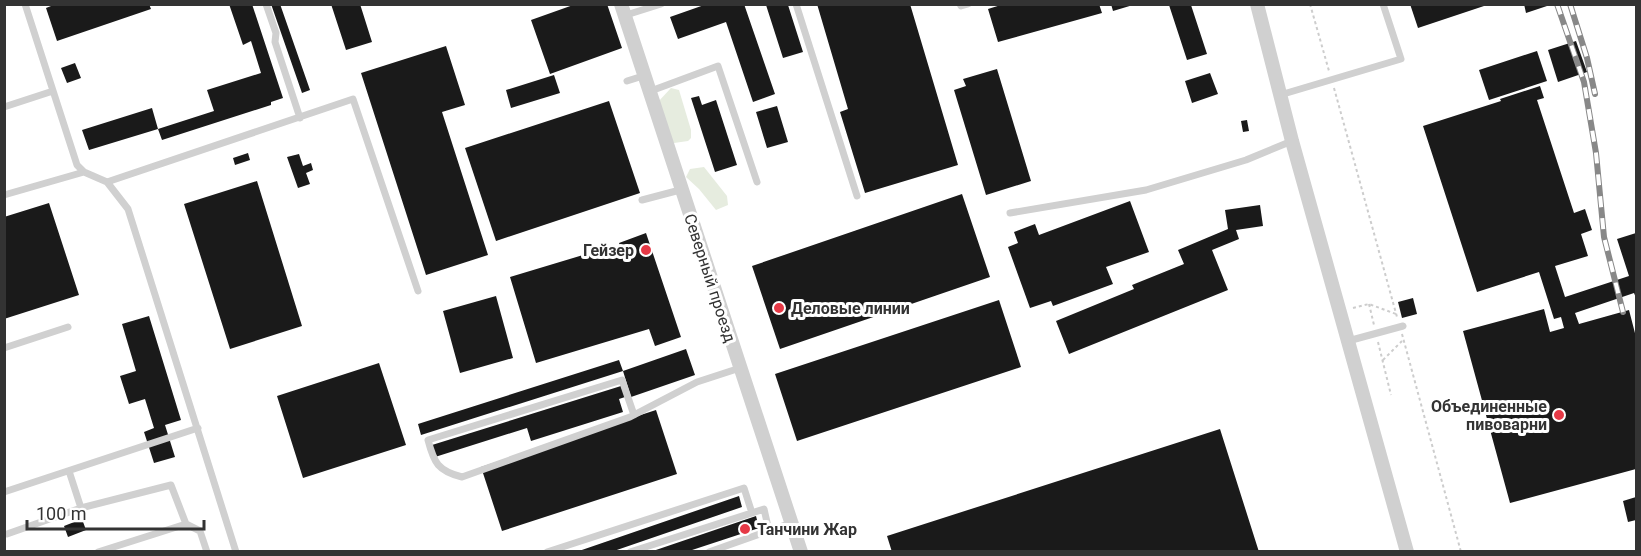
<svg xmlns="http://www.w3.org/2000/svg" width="1641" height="556" font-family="Roboto,sans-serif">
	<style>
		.green { fill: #e6ecdf }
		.building { fill: #1a1a1a }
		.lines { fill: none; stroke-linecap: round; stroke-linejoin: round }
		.path { stroke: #cdcdcd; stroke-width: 2; stroke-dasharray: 3 3; stroke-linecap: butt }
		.service { stroke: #d0d0d0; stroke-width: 7 }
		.minor { stroke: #d0d0d0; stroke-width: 14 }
		.rail-casing { stroke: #888; stroke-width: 6 }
		.rail { stroke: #fff; stroke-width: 4; stroke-dasharray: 11; stroke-linecap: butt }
		.poi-dot { fill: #e63946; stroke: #fff; stroke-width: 2 }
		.labels { text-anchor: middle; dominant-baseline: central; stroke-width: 6; stroke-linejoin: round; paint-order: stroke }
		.poi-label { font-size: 16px; font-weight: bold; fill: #333; stroke: #fff; text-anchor: end }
		.street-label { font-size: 16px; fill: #333; stroke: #fff }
	</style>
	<rect width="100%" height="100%" fill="#fff"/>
	<path class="green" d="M671,88l8,2 12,40v8l-3,3 -14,2 -3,-2 -13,-39z
		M704,167l23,29 1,9 -12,5 -17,-21 -13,-12 4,-8z"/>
	<path class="building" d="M56,4h93l2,5 -94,32 -11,-33z
		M229,4h23l31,94 -12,4v3l-109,35 -4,-11 56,-18 -7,-21 54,-17 -10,-32 -8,4z
		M271,4h9l30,86 -8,3z
		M331,4h29l12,38 -26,8z
		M576,4h31l15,44 -72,26 -19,-54z
		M707,4h37l31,90 -22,8 -27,-80 -48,17 -8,-22z
		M817,4h93l48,161 -93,28 -25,-81 8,-3z
		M1004,4h95l3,9 -104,29 -10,-33z
		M1111,4h22v1l-20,6z
		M1410,4h77v1l-69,23z
		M1524,4h26v1l-24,8z
		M766,5h22l15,47 -20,6z
		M1169,5h22l16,49 -20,6z
		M1576,41l11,31 -29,10 -10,-32z
		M446,46l19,59 -23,7 46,143 -62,20 -65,-202z
		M1537,51l10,30 -58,19 -10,-30z
		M75,63l6,15 -14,5 -6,-15z
		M997,69l34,112 -45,14 -32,-105 12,-4 -3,-7z
		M1210,73l8,21 -26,9 -7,-22z
		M554,75l6,18 -49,15 -5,-18z
		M1540,86l4,12 -7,2 37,113 11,-4 7,21 -11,4 7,22 -33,10 10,31 64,-21 -12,-37 19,-6v65l-2,-5 -59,20 4,11 50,-14 7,27v132l-126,34 -47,-172 81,-22 6,23 14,-4 -3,-11 -7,2 -15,-47 -62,20 -54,-166 78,-25 -1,-2z
		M699,96l3,9 14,-5 21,65 -22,7 -24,-74z
		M609,101l31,92 -144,48 -31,-93z
		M777,106l11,36 -21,6 -11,-36z
		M152,108l6,21 -69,21 -7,-20z
		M1247,120l2,11 -6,1 -2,-11z
		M248,153l2,7 -15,5 -2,-7z
		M299,154l4,12 8,-3 2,7 -7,3 4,11 -12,4 -11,-31z
		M257,181l45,145 -72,23 -46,-145z
		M962,194l28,83 -210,72 -28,-83z
		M1130,201l19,51 -43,15 7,17 -60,22 -2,-5 -21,7 -22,-61 10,-4 -4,-11 21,-8 4,11z
		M49,203l30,92 -75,24v-102z
		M1260,205l3,21 -27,4 3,9 -27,11 16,40 -159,64 -13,-33 78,-32 -2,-4 52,-21 -6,-14 50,-21 -3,-19z
		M646,233l35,104 -26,9 -6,-17 -113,34 -26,-86 83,-25 2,5 26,-8 -2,-6z
		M496,296l17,62 -53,15 -17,-62z
		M1413,298l4,16 -15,4 -4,-16z
		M999,300l22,67 -224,74 -22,-67z
		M149,316l32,104 -16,5 10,32 -21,6 -10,-31 10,-4 -9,-29 -16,5 -9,-28 16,-5 -14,-47z
		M686,349l9,26 -64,22 -8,-26z
		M619,360l4,11 -202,64 -3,-11z
		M379,363l27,82 -103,33 -26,-82z
		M621,386l4,11 -6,2 4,13 -92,29 -4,-13 -92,29 -3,-12z
		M656,410l21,64 -175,57 -21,-64z
		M1220,429l39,123h-367l-5,-16z
		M739,496l3,11 -131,45h-35z
		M1636,497v23l-8,2 -5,-21z
		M756,516l3,12 -73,24h-36z
		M82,519l4,11 -18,7 -4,-11z"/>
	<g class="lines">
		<path class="path" d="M1310,4l19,67
			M1334,88l63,229
			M1369,304l5,21
			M1353,308l16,-4 27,10
			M1402,334l59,218
			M1378,342l13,53
			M1383,360l19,-19"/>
		<path class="service" d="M25,4l52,161 7,7 23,10 21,27 108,343
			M266,4l10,29 -1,9 25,76
			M796,4l61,192
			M960,4l1,2 7,-2
			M623,16l38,-12
			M627,81l16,-5
			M648,92l70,-26 39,116
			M1280,95l121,-36 -18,-55
			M4,107l49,-16
			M107,182l246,-83 65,192
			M4,195l80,-23
			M642,200l38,-10
			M1010,213l136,-23 100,-30 46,-19
			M1348,341l55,-15
			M4,348l64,-21
			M634,415l-12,-35 -194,60c6,23 10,31 34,37l168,-60 67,-35 43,-14
			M69,471l12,37 90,-23 15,39 14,7 7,21
			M4,492l194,-64
			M7,534l74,-26
			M98,552l88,-28
			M547,552l197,-64 8,25
			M630,552l134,-43 5,22
			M709,552l82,-29"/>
		<path class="minor" d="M621,4l180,548
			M1257,4l35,137 115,411"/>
		<g class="rail-casing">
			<path id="rail" d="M1557,4l27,78 12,71 8,84 19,75
				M1570,4l17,54 8,36"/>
		</g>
		<use href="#rail" class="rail"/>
	</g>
	<g class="poi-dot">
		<circle cx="646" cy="250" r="6"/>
		<circle cx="779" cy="308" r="6"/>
		<circle cx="1559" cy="415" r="6"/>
		<circle cx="745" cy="529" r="6"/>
	</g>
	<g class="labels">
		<g class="poi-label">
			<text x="634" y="250">Гейзер</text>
			<text x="791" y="308" text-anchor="start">Деловые линии</text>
			<text x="1547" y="406">Объединенные<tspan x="1547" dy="18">пивоварни</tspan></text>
			<text x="757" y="529" text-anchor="start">Танчини Жар</text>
		</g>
		<g class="street-label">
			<text transform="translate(710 278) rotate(72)">Северный проезд</text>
		</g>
	</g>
	<rect width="1641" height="556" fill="none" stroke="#333333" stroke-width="12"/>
	<path d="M27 520v9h177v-9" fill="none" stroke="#333333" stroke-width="3"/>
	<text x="36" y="520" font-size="18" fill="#333333" stroke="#ffffff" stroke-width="4.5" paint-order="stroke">100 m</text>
</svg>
